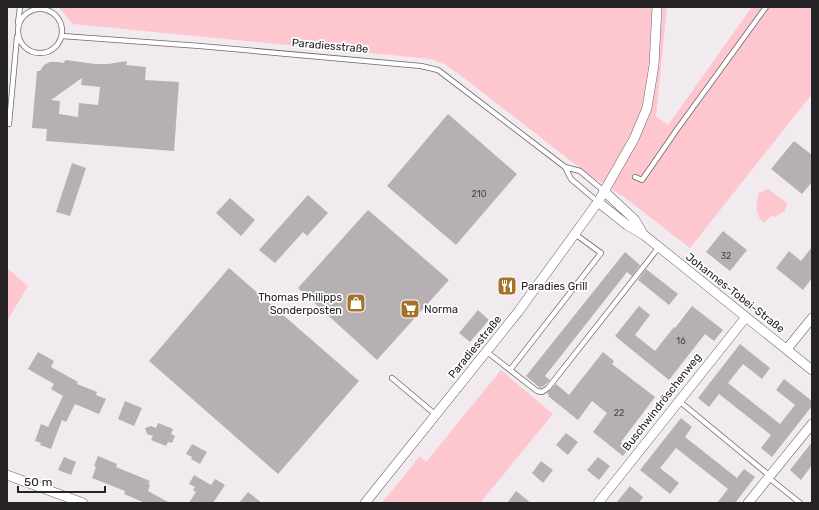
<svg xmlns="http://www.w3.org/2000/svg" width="819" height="510" font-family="Rubik,sans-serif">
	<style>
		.green { fill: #fec6cf }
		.building { fill: #b6b0b3; fill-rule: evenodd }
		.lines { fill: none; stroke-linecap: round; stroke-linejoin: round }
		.service-casing { stroke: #6b676b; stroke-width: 6 }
		.minor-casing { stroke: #6b676b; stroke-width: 10 }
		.service { stroke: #fff; stroke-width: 4.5 }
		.minor { stroke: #fff; stroke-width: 9 }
		.labels { text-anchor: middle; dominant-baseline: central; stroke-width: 3.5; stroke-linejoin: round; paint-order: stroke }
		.number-label { font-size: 9px; fill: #494648 }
		.street-label { font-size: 11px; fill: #252325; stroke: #fff }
		.poi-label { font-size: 11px; fill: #252325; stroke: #fff; text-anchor: start }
	</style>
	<rect width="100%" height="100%" fill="#f1ebf0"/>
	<path class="green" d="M58,7h609l-11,109 12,9 84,-118h60v87l-122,154 -66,-51 -35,-22 -121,-94 -22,-16 -15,-6 -358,-35z
		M768,189l19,14 -2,8 -10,6 -3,-2 -8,8c-9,-8 -9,-18 -5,-30z
		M7,268l21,18 -21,35z
		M501,370l52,44 -73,89h-98l38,-47 6,6z"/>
	<path class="building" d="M66,60l29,4h13l19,-3 -1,4 20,2 -1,13 34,2 -5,69 -128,-10 1,-12 -15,-1 5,-57h3l4,-6 6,-3h8l5,1zM82,78l-1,7 19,2 -2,18 -19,-2 -1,14 -19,-3 1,-13 -9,-1z
		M448,114l69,60 -61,71 -69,-59z
		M794,141l18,14v27l-10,12 -31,-25z
		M72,163l14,5 -16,48 -14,-4z
		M308,195l20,18 -21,23 -4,-4 -28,31 -16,-13z
		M230,198l25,22 -14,16 -25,-23z
		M368,210l81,70 -72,80 -79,-72z
		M723,231l24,19 -17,21 -24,-19z
		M812,247v31l-9,12 -27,-22 13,-17 12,10z
		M625,252l15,13 -8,11 -5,-4 -82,104 5,4 -5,5 -5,3 -14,-12z
		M229,268l130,113 -81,93 -129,-113z
		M646,269l32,25 -9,11 -31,-25z
		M639,306l11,9 -15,20 20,16 19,-24 1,1 17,-22 31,24 -9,11 -9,-7 -36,46 -54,-44z
		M478,310l11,10 -19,22 -11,-9z
		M740,344l30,24 -8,11 -19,-15 -15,19 52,41 15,-19 -19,-15 8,-11 28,22v5l-40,51 -11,-9 10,-13 -52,-41 -10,13 -11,-9z
		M38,352l16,9 -3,6 27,15 -1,2 20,8 -1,3 10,4 -7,15 -24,-10 -9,18 -4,-2 -11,29 -11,-4 1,-2 -6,-2 6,-17 7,3 15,-31 -12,-7 3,-5 -26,-15z
		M603,352l11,9 -2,3 43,33 -34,45 8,6 -6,8 -30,-24 14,-19 -15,-12 -14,19 -30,-24 1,-1 -2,-2 9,-9 13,11z
		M125,401l17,7 -8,18 -16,-7z
		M681,418l11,9 -7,10 52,41 7,-9 11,8 -20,26h-18l11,-14 -52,-41 -16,20 19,15 -9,11 -30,-24z
		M158,423l15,6 -2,5 4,2 -3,7 -4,-1 -2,4 -15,-6 2,-4 -6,-2 -2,-6 6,-2 5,2z
		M566,433l12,9 -10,13 -12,-10z
		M812,442v23l-11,15 -11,-10z
		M192,444l15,8 -7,12 -9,-5 1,-2 -6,-3z
		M98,456l19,8 -1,3 34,14 -2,3 2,1 -2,6 22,12h-25l-21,-9 1,-3 -33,-13 4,-11 -2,-1z
		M64,457l12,5 -5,13 -13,-5z
		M598,457l12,9 -11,14 -12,-10z
		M541,461l12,9 -10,13 -11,-10z
		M194,475l17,10 4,-6 10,6 -12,18h-24l7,-11 -3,-2 2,-3 -6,-3z
		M630,486l13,11 -4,6h-23z
		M516,491l15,12h-24z
		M248,492l14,11h-23z"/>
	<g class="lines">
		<g class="service-casing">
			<path id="service" d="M18 31a22 22 0 1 1 44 0a22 22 0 1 1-44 0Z
				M18,23l2,-16
				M62,36l138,10 221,20 17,4 127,97 15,4 25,21
				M7,123l2,1 8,-87
				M565,167l6,12 27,23
				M635,177l7,3 36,-52 88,-121
				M487,352l50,39 5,1 6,-4 111,-141
				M510,370l91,-117 -26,-19
				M392,378l44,37
				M679,401l91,75
				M769,478l31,25"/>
		</g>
		<g class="minor-casing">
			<path id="minor" d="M605,192l30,28 7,12
				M598,202l29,23 17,10 168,135
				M787,349l25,-31
				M7,475l76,28
				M365,503l153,-191 80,-110 36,-63 13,-31 7,-43 3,-58
				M598,503l148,-186
				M748,503l64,-79"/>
		</g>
		<use href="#service" class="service"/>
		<use href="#minor" class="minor"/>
	</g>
	<defs>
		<g id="restaurant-square" transform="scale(1)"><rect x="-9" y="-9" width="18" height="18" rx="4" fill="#a6712b" stroke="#fff"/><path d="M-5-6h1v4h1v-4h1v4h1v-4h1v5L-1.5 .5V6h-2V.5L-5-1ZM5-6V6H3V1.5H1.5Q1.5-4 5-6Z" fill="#fff"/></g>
		<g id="shop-square" transform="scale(1)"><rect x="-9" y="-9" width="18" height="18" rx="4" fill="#a6712b" stroke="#fff"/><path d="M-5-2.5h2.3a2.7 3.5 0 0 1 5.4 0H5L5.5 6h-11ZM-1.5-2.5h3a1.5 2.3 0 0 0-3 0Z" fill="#fff"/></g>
		<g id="supermarket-square" transform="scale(1)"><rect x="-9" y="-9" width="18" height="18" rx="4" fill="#a6712b" stroke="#fff"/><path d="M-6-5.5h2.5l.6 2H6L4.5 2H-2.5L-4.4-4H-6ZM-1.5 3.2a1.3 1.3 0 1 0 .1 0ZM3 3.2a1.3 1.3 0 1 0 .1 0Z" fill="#fff"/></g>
	</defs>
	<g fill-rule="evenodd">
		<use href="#restaurant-square" x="507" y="286"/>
		<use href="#shop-square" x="356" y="303"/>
		<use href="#supermarket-square" x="410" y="309"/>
	</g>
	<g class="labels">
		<g class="number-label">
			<text x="479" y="194">210</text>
			<text x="726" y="256">32</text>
			<text x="681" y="341">16</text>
			<text x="619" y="413">22</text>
		</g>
		<g class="street-label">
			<text transform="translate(330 46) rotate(5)">Paradiesstraße</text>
			<text transform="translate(735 293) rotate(38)">Johannes-Tobei-Straße</text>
			<text transform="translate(475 347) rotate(-51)">Paradiesstraße</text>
			<text transform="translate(662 402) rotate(-52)">Buschwindröschenweg</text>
		</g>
		<g class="poi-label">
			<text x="521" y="286">Paradies Grill</text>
			<text x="342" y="297" text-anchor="end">Thomas Philipps<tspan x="342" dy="13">Sonderposten</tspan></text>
			<text x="424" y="309">Norma</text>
		</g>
	</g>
	<rect width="819" height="510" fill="none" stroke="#252325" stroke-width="16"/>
	<path d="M18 486v6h87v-6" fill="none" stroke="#252325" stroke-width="2"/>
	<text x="24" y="486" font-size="12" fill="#252325" stroke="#ffffff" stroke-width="3" paint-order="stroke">50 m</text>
</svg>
